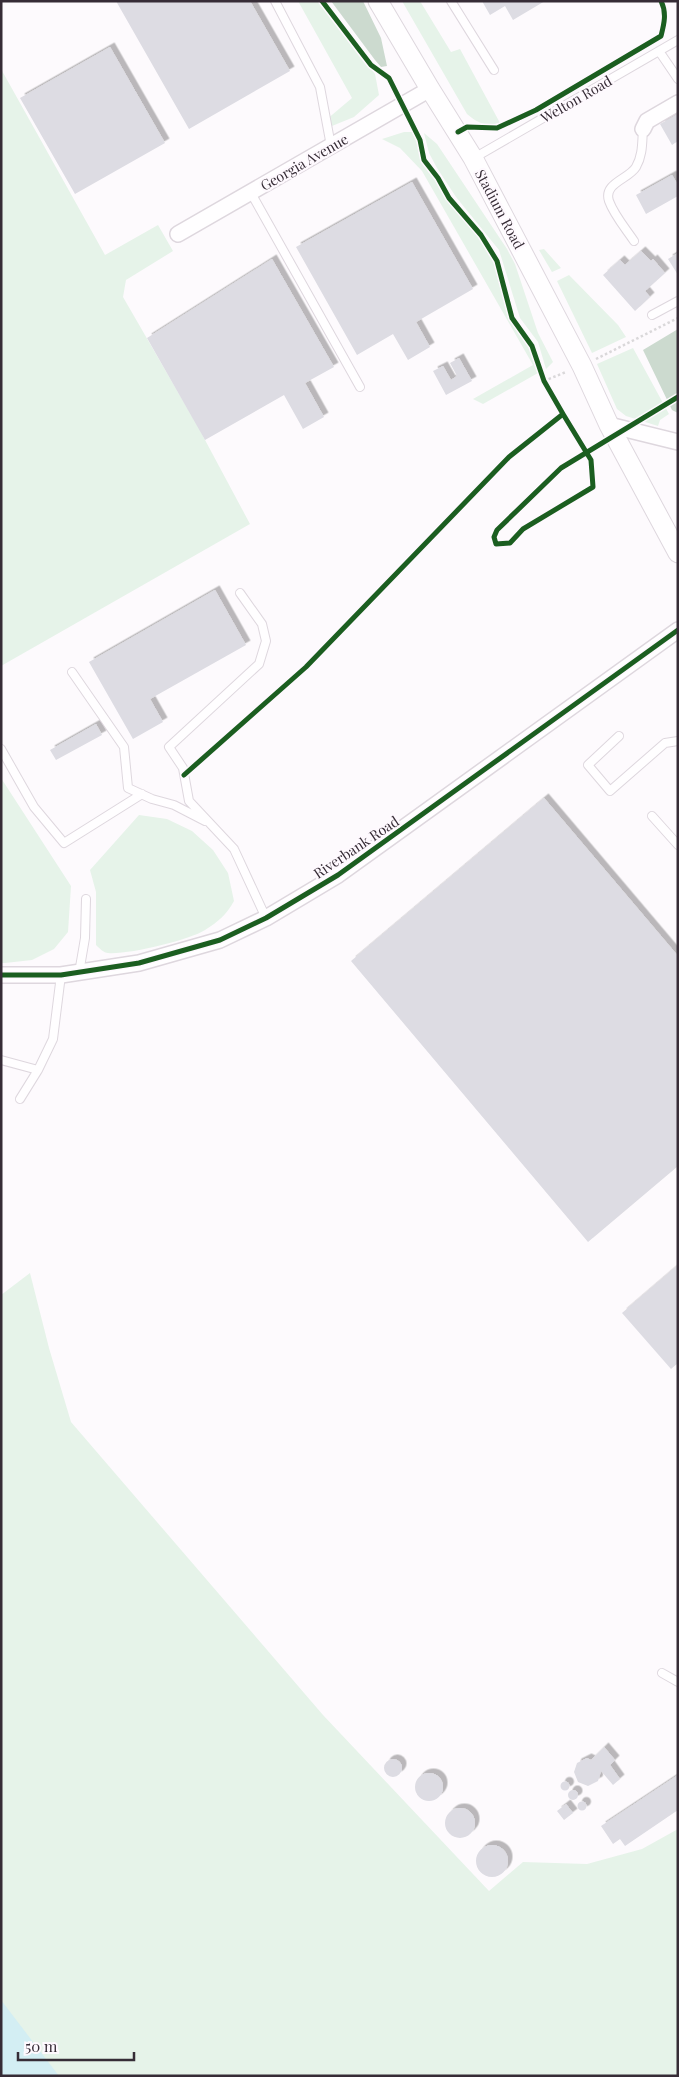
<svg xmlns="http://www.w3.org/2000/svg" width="679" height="2077" font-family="'Playfair Display',serif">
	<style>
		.green { fill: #e6f3e9 }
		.forest { fill: #ccdacf }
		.water { fill: #d3eef3 }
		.building { fill: #dddce3; filter: url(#shadow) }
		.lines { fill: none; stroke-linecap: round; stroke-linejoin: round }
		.service-casing { stroke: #ded7de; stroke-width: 10 }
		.minor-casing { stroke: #ded7de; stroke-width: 18 }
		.tertiary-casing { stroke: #ded7de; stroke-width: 21 }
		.path { stroke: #dad8da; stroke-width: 2.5; stroke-dasharray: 2.5 2.5; stroke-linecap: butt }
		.service { stroke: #fffeff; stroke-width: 8 }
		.minor { stroke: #fffeff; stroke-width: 15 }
		.tertiary { stroke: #fffeff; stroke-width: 19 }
		.cycleway-casing { stroke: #fef9fe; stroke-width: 8 }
		.cycleway { stroke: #1b5e20; stroke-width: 5 }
		.labels { text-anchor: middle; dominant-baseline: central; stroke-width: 4.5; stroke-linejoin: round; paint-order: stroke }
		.street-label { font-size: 14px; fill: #362c36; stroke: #fef9fe }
	</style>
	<defs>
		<filter id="shadow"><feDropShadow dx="4.5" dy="-4.5" stdDeviation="0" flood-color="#0004"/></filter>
	</defs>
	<rect width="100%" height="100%" fill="#fdfafd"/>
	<path class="green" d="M298,1h20l57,73 4,21 -25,22 -22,9 -6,-6 26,-22z
		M402,1h18l31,51 9,-3 40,74c-15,3 -21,1 -33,-9z
		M1,69l104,186 53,-30 15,26 -47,29 -3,17 74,128 53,99 -249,142z
		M404,132h8l4,4 4,16 7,14 10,14 15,25 32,38 9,17 16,52 7,14 13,19 9,28 -55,31 -10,-5 60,-34 -111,-194 -22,-23 -18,-9z
		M424,133l13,11 70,105 8,15 23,69 15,29 -7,7 -8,-27 -18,-24 -21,-68 -43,-53 -19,-29 -8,-15z
		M544,249l17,19 -9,4 -13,-22z
		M569,275l49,50 8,12 -34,16 -35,-72z
		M633,348l36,66 -9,6 -2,6 -32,-10 -9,-7 -20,-45z
		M1,778l70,108 -3,46 -14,17 -22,11 -27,3h-4z
		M139,815l28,4 25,12 21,19 15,23 6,28c-8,14 -15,20 -29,29 -15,10 -78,25 -97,23 -4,0 -9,-5 -12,-8v-53l-6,-22z
		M30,1273l19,75 22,74 252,293 166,176 34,-29 64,2 55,-15 36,-20v247h-677v-781z"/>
	<path class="forest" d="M331,1h32l18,37 6,28 -6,1 -6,-7z
		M678,329v84l-6,-3 -29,-60z"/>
	<path class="water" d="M1,2000l58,76h-58z"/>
	<path class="building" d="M116,1h134l40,70 -101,58z
		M482,1h63l-32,19 -8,-14 -15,9z
		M110,47l55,96 -90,51 -55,-96z
		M678,114v27l-6,4 -12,-21z
		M672,175l6,10v11l-32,18 -10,-19z
		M412,182l61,107 -57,33 14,25 -22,13 -15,-26 -36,21 -61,-108z
		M641,251l10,10 2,-2 12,14 -20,18 5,6 -15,14 -32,-36 17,-15 5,5z
		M678,253v22l-10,-16z
		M272,259l62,108 -29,16 19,34 -21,12 -19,-34 -79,45 -58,-102z
		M459,358l13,23 -26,14 -13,-24 10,-5 8,14 6,-4 -7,-13z
		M215,590l31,55 -96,54 13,23 -30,17 -44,-77z
		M96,724l6,11 -46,25 -6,-10z
		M544,798l134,158v210l-90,76 -237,-281z
		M678,1265v98l-7,6 -49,-56z
		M604,1747l11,13 -5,5 10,14 -7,6 -12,-14 -3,10 -10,5 -10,-4 -4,-10 3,-9 10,-5 4,2z
		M384 1768a9 9 0 1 1 18 0a9 9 0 1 1-18 0Z
		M415 1787a14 14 0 1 1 28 0a14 14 0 1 1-28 0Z
		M678,1775v35l-53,36 -5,-7 -7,5 -12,-18z
		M560.5 1786a4.5 4.5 0 1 1 9 0a4.5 4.5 0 1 1-9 0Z
		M568 1795a5 5 0 1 1 10 0a5 5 0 1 1-10 0Z
		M577.5 1806a4.5 4.5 0 1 1 9 0a4.5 4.5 0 1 1-9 0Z
		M566,1804l7,9 -9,7 -7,-9z
		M445 1823a15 15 0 1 1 30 0a15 15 0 1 1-30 0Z
		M476 1861a16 16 0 1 1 32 0a16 16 0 1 1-32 0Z"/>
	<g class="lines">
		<g class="service-casing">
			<path id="service" d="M275,1l45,86 11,59
				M451,1l43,69
				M659,51l19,28
				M474,158l204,-118
				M251,193l109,194
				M634,241c-8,-12 -20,-26 -25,-40 -6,-18 20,-22 27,-34 7,-12 6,-25 7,-38
				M652,315l26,-14
				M240,593l22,31 4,17 -7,23 -90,83 14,21 6,33 45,48 32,69
				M72,672l52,75 4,41 24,11 22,6 31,16
				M619,736l-31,29 22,26 55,-48 13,-2
				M1,749l33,58 30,36 78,-49
				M652,816l26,29
				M79,973l6,-35 1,-39
				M1,1060l37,10
				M20,1099l18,-29 15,-31 8,-64
				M662,1673l16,9"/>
		</g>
		<g class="minor-casing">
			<path id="minor" d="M643,129l4,-8 31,-18
				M178,234l252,-145
				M609,425l69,17
				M1,975h60l78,-12 81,-23 46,-22 72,-43 340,-245"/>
		</g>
		<g class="tertiary-casing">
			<path id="tertiary" d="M378,1l52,88 43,69 109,208 27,59 69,128"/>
		</g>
		<path class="path" d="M596,359l82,-41
			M544,381l22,-9"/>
		<use href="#service" class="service"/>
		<use href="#minor" class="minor"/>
		<use href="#tertiary" class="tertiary"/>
		<g class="cycleway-casing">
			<path id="cycleway" d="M458,132l9,-5 30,1 39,-18 125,-74c3,-12 6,-23 0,-35
				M563,414l28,46 2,27 -70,42 -13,14 -14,1 -2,-7 3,-7 64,-62 117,-71
				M184,775l122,-108 203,-210 54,-43 -19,-33 -12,-35 -20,-28 -15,-57 -16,-26 -32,-37 -11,-20 -14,-18 -4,-20 -31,-62 -18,-13 -49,-64
				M1,975h60l78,-12 81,-23 46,-22 72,-43 340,-245"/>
		</g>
		<use href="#cycleway" class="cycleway"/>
	</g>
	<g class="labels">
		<g class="street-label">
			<text transform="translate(576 99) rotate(-30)">Welton Road</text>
			<text transform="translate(304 162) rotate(-30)">Georgia Avenue</text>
			<text transform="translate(500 209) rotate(62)">Stadium Road</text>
			<text transform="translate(356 847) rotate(-34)">Riverbank Road</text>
		</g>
	</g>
	<rect width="679" height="2077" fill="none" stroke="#362c36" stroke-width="5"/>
	<path d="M18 2052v8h116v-8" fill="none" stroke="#362c36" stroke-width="2.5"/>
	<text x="25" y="2052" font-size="15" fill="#362c36" stroke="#fef9fe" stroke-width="4" paint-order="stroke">50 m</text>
</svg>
